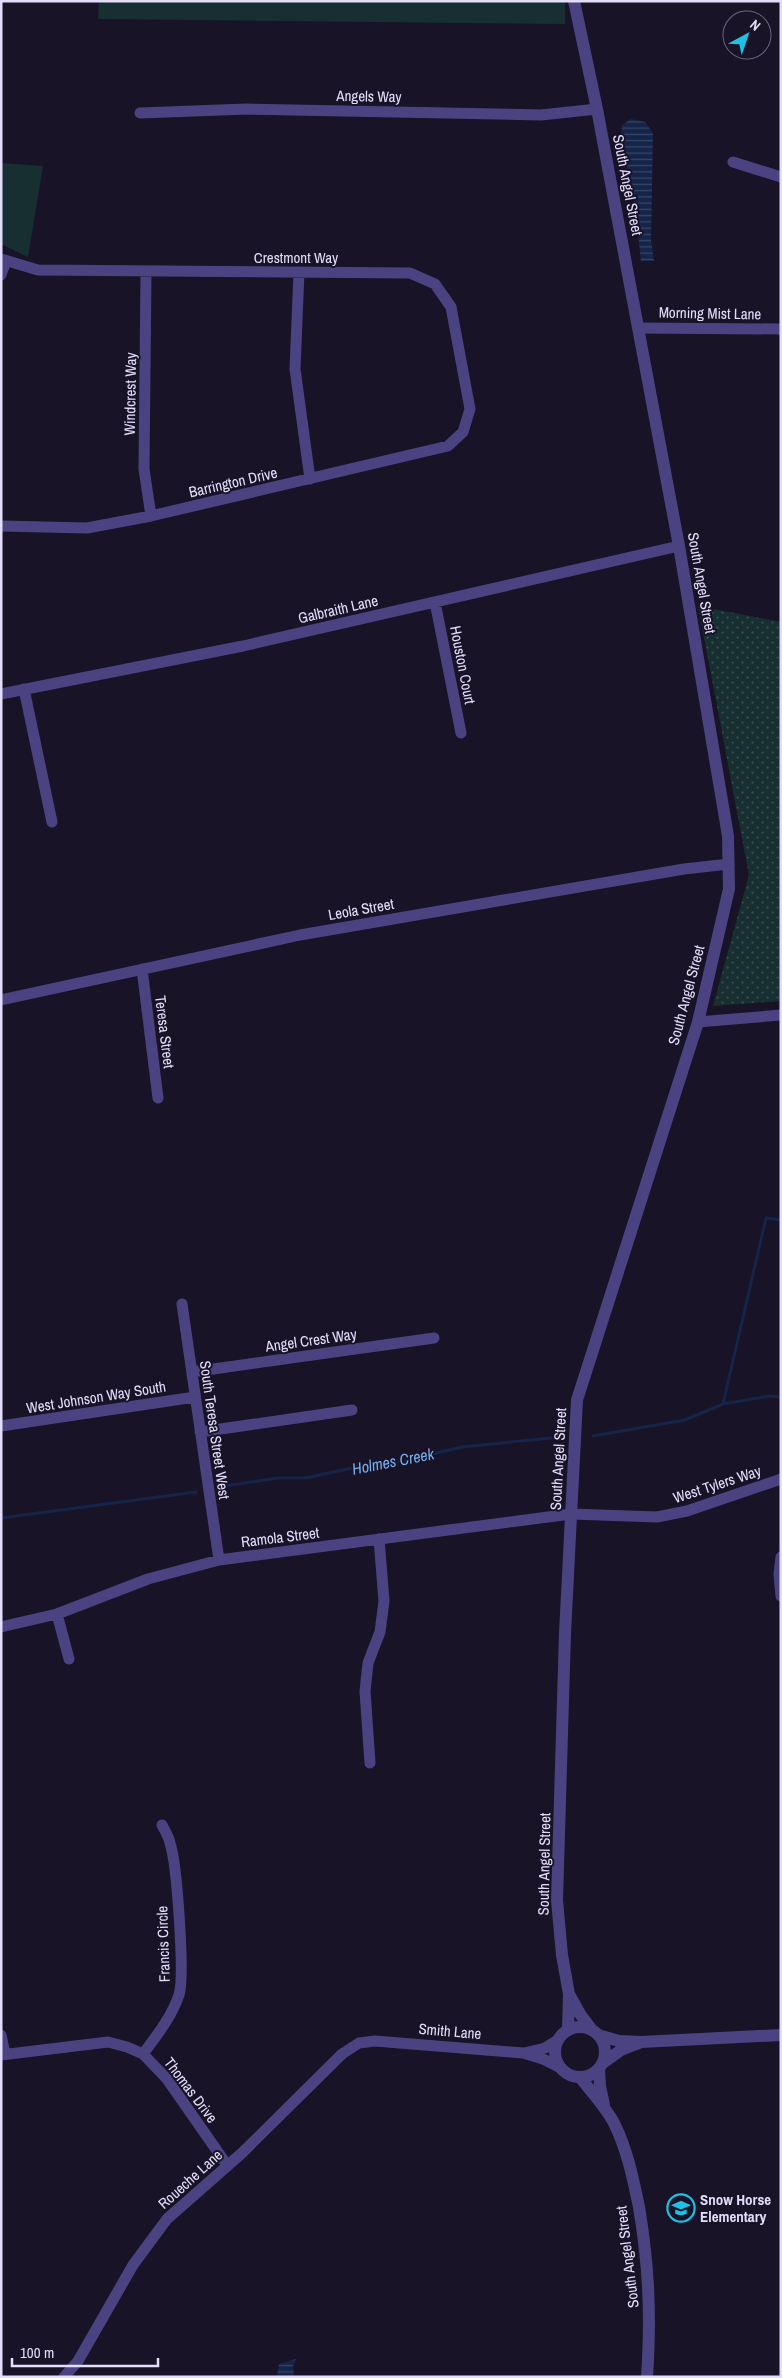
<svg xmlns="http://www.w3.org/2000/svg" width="782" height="2378" font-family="'Archivo Narrow',sans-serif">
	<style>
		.grass { fill: url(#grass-dots) }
		.park { fill: #172f31 }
		.water { fill: url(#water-rules) }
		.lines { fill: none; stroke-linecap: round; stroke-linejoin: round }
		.stream { stroke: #15254a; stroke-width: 3 }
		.minor { stroke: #4b4381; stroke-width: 11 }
		.tertiary { stroke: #4b4381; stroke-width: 12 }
		.labels { text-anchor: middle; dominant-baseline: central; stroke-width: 4; stroke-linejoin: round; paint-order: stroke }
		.street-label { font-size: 15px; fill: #e3ddfb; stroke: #181327 }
		.poi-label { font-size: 15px; font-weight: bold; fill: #e3ddfb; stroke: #181327; text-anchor: start }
		.water-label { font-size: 16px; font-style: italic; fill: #76aef0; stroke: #181327 }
	</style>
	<defs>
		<pattern id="grass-dots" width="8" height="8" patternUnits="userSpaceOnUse" patternTransform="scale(1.25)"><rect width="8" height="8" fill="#172f31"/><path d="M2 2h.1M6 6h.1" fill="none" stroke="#394d50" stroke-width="1.8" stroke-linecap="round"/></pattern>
		<pattern id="water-rules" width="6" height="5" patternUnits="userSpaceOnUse" patternTransform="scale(1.25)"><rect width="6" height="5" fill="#15254a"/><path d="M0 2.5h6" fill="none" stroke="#374465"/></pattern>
	</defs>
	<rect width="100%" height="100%" fill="#181327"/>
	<path class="grass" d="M698,606l83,16v379l-68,5 36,-131z"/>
	<path class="park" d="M99,1h466v23l-467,-5z
		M1,163l42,3 -15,91 -27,-13z"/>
	<path class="water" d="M631,119l14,3 8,11 -2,107 3,21h-13l-8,-72 -13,-46 2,-18z
		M296,2359l-3,7 1,11h-17l2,-13z"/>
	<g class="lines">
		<path class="stream" d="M723,1404l43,-186 15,2
			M593,1436l92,-16 38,-16 47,-8 11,1
			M225,1486l53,-8h28l60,-13 22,-1 74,-17 99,-10
			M1,1518l195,-26"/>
		<path class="minor" d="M140,113l107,-4 294,6 56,-6
			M733,162l48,15
			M1,259l37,11 372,3 25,11 16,23 19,102 -7,23 -15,14 -297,70 -64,12 -86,-2
			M146,272l-2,197 7,47
			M299,272l-4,97 15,110
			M1,275l5,-14
			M638,328l143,1
			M435,602l26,131
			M24,689l28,133
			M1,694l242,-48 436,-100
			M142,969l16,129
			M1,1000l299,-65 384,-66 45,-5
			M698,1022l83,-7
			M182,1304l37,256
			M192,1372l242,-34
			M1,1426l194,-29
			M200,1432l152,-22
			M781,1557l-2,17 2,22
			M57,1614l12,45
			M1,1627l56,-13 91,-35 71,-19 352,-46 86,3 30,-6 94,-32
			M370,1763l-5,-72 3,-28 12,-31 4,-31 -5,-62
			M1,2035l4,19
			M524,2053l21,-5 13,-8
			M143,2054c14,-19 28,-36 36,-59 6,-19 -2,-131 -9,-152 -1,-6 -5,-12 -8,-18
			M1,2055l107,-13 19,5 16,7 24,25 60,86
			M64,2377l14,-16 55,-96 34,-46 75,-66 100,-99 17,-11 16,-2 148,12 20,6 18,9"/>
		<path class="tertiary" d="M569,1994l11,20 12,16
			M555 2052a25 25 0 1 1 50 0a25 25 0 1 1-50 0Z
			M568,2030l1,-36 -7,-39 -5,-55 8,-267 12,-233 121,-378 31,-133 -1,-53 -49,-290 -82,-437 -23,-108
			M598,2035l21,6 22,1 140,-7
			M603,2063l18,-13 18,-7
			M599,2069l1,17 4,19
			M580,2077c11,15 25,29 34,46 13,26 19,55 25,84 10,60 12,109 8,170"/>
	</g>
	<defs>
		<g id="school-ring" transform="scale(1.4375)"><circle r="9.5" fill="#181327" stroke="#1ec2e7" stroke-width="1.5"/><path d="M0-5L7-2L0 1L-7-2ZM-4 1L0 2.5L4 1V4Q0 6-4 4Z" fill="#1ec2e7"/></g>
	</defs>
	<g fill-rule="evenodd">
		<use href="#school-ring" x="681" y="2208"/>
	</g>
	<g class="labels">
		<g class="street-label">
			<text transform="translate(369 96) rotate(1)">Angels Way</text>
			<text transform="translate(628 185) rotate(79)">South Angel Street</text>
			<text x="296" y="257">Crestmont Way</text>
			<text transform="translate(710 313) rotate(1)">Morning Mist Lane</text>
			<text transform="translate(130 394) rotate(-89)">Windcrest Way</text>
			<text transform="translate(233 482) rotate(-13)">Barrington Drive</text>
			<text transform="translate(702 583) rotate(80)">South Angel Street</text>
			<text transform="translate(338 609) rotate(-13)">Galbraith Lane</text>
			<text transform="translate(463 665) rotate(79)">Houston Court</text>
			<text transform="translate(361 909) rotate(-10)">Leola Street</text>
			<text transform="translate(686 995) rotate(-75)">South Angel Street</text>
			<text transform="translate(165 1032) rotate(83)">Teresa Street</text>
			<text transform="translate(311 1340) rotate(-8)">Angel Crest Way</text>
			<text transform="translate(96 1397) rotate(-9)">West Johnson Way South</text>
			<text transform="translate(215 1430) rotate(82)">South Teresa Street West</text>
			<text transform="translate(558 1459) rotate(-87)">South Angel Street</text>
			<text transform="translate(717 1484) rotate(-18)">West Tylers Way</text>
			<text transform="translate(280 1537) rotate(-7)">Ramola Street</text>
			<text transform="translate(544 1864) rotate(-89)">South Angel Street</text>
			<text transform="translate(163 1944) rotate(-92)">Francis Circle</text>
			<text transform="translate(450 2031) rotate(5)">Smith Lane</text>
			<text transform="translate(191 2090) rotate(53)">Thomas Drive</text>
			<text transform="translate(190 2179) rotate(-42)">Roueche Lane</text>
			<text transform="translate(627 2257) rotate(-97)">South Angel Street</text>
		</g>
		<g class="poi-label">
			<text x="700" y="2199">Snow Horse<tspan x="700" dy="17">Elementary</tspan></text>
		</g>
		<g class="water-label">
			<text transform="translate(393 1461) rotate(-11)">Holmes Creek</text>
		</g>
	</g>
	<rect width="782" height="2378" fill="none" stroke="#e3ddfb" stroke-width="5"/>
	<g transform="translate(747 35) rotate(40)"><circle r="24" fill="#181327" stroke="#69647c"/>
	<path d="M0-4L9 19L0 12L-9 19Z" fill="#1ec2e7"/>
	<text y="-8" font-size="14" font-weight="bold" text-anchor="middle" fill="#e3ddfb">N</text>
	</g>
	<path d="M12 2358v8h146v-8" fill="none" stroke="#e3ddfb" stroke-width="2.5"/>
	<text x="20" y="2358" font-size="15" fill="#e3ddfb" stroke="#181327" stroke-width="4" paint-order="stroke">100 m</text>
</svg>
